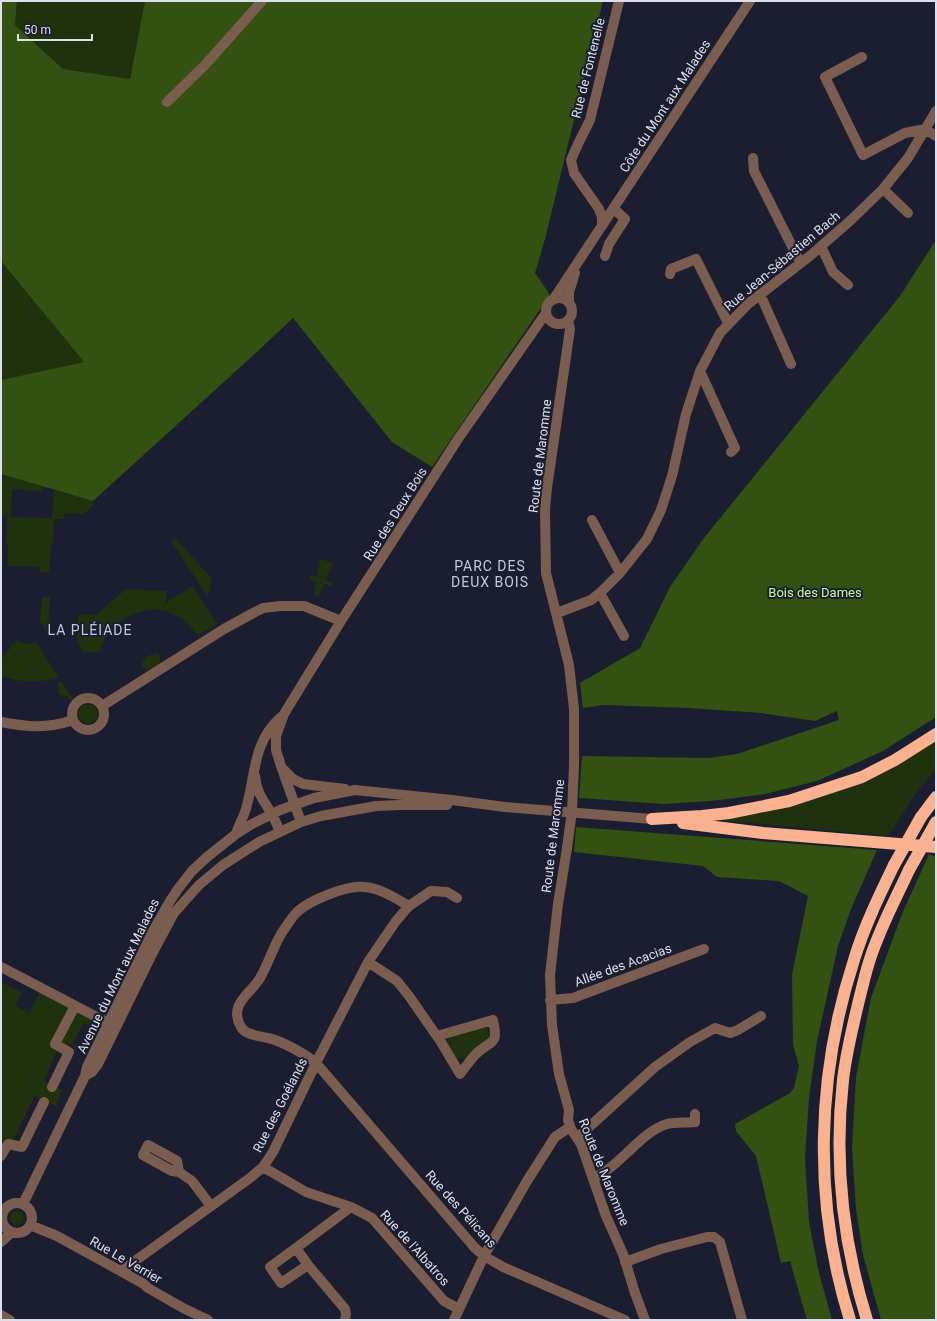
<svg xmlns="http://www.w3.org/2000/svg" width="937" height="1321" font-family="Roboto,sans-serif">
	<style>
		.green { fill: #20310d }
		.forest { fill: #335110 }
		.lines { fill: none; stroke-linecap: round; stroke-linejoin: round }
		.minor { stroke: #7a5d4f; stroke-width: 10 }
		.highway { stroke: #fab18f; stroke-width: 12 }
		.minor-bridge { stroke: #7a5d4f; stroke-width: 10 }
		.highway-bridge { stroke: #fab18f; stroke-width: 12 }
		.labels { text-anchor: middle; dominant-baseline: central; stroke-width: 4; stroke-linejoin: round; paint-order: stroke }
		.street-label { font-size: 13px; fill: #dddfec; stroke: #1b1e30 }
		.park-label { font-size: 13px; fill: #c6f69c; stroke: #1b1e30 }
		.neighbourhood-label { font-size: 14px; letter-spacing: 1px; fill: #c2c7e0; stroke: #1b1e30 }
	</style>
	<rect width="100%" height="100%" fill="#1b1e30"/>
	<path class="green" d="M17,1h128l-15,78 -67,-10 -48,-44z
		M1,261l83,101 -83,18z
		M1,474l42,12v6l-31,-3 -1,28 41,1 2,-28 39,11 1,4 -10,9 -19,-1 -1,6h-10l-1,26h-2l-2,28 -9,-1v-5l-33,-1 1,-22h-2l1,-27 -6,-1z
		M175,538l37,41 -4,18 -37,-56z
		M320,559l13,4 -8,17 8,3 -2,3 -7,-2 -6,13 -4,-2 2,-13 -5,-2 -2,1 1,-6 7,2z
		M193,586l24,38 -19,11c-8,-10 -19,-20 -32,-24 -19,-6 -46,6 -57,22 -5,6 -7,12 -9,19h-16c-10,-11 -7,-24 -5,-38h18l29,-25 40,2v8l-2,9 4,-7z
		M42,597h8l-2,33h-2l-6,-9z
		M16,640l9,4 11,-2 23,36c-23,5 -36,5 -58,-2v-16z
		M157,653l3,3v9l-11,6 -7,-4c1,-10 5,-12 15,-14z
		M58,682h4l11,17 -2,1 -5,-4 -7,-2z
		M78 714a10 10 0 1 1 20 0a10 10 0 1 1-20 0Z
		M936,736v33l-21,26 -27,41 -180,-17 85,-16z
		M1,982l21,10 -7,14 14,7 12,-23 60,30 -6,8 -12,-5 -10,21 11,6 -3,1 -15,-9 -8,7 -14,32 18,9 -6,16 -21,-10 -23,46 -4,2 -7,12 1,-92z
		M483,1027l4,1 2,5v6c-10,8 -21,23 -34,19l-8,-16 3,-6z
		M10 1218a7 7 0 1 1 14 0a7 7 0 1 1-14 0Z"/>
	<path class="forest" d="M1,1h16l-2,24 48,44 67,10 15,-78h458l-58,238 -10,34 15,22 -118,172 -40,-25 -99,-124 -34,32 -166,151 -92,-27v-94l83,-18 -83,-101z
		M936,240v477l-53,34 -66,30 -52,13 -54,7 -47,3 -85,-6 3,-42 126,2 29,-4 102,-34 -2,-9 -22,10 -54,-8 -72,-5 -87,-3 -19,3 -3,-25 60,-35 30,-61 34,-49 196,-242z
		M576,827l301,23 -26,59 -13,37 -21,95 -8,57 -4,61 4,63 9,47 14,51h-25l-17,-59 -9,2 -25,-107 -20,-25 -1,-7 55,-31 4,-5 5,-22 -6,-21 -1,-70 16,-79 -29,-15 -62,-4 -14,-11 -129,-14z
		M929,854l7,3v463h-55l-18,-65 -7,-46 -4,-61 4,-71 15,-79 31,-84z"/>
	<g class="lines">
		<path class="minor" d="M862,57l-37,20 38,78 42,-22 20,-4 11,7
			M167,102l38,-37 57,-64
			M753,158l1,13 46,91
			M883,189l25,24
			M602,226v-9l-3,-8 -25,-36 -3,-13 7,-16 12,-24 29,-119
			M821,246l12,26 15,13
			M605,256l4,-12 16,-25 -11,-10
			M670,274l1,-5 25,-10 32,64
			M760,294l31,70
			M546 311a13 13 0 1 1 26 0a13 13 0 1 1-26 0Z
			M553,300l197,-299
			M569,303v-11l6,-19
			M568,320l2,9 -23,159 -2,21 1,64 23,92 5,44v56
			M700,371l35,77 -4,4
			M592,520l28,53
			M600,593l24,43
			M557,613l34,-13 9,-7 20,-20 27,-34 14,-29 11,-34 14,-62 14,-43 20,-38 28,-29 63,-49 40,-35 32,-31 25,-31 28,-47
			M72 714a16 16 0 1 1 32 0a16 16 0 1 1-32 0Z
			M102,706l122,-77 31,-17 8,-4 18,-2h23l37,15
			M1,722c26,5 46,7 72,-2
			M284,770l9,9 10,5 42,5
			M255,776c2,17 7,22 15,35 4,6 7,14 10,21
			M301,822l-20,-56 -5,-16v-14l8,-22 57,-93 117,-182 88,-126
			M236,834c3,-10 9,-19 11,-29 9,-33 6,-63 34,-88
			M567,848l-9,56 -8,71 2,50 7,49 10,36 -1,10 3,9 10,15 25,72 17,38 12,39 10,27
			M409,906c-14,-8 -29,-18 -45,-19 -17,-2 -54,13 -67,25 -5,5 -10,13 -14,19 -10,15 -14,32 -23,47 -10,17 -32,26 -19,49 4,8 19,9 27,11 14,3 37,16 48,25l159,185 9,8 19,11 122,53
			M368,962l29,19 12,15 32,46 19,32c5,-6 10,-14 16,-20 15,-15 23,-7 17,-34l-56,16
			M1,967l113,59
			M550,1000l23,-2 131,-49
			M85,1076l7,-4 6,-8 52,-106 24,-45 25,-28 24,-20 36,-23 42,-20 20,-6 55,-10 24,-1h47
			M52,1087l17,-35 -14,-8 20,-38
			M577,1138l78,-71 35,-25 25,-14 15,5 8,-3 23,-14
			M148,1145l29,16 2,11 -7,-1 -29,-16z
			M1,1156l7,-12 14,3 22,-45
			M263,1167l43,25 45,15 21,11 72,83 15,8
			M179,1172l13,9 19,25
			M594,1178c25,-11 48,-47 73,-54 9,-2 20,-1 28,-2v-8
			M2 1218a15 15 0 1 1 30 0a15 15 0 1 1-30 0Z
			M23,1204l62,-128 2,-9 66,-136 17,-30 8,-12 14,-18 15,-14 29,-23 16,-10 28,-14 34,-12 41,-8 97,10 53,7 147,12
			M30,1225l27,11 87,48 4,4 35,20 25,12
			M1,1242l11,-10
			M296,1248l-26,19 11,16 27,-18
			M625,1262l36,-13 46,-12h7l6,5 22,78
			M121,1271l129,-93 13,-11 10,-15 43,-89 52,-101 28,-41 13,-15 22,-15 16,1 10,6
			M1,1315l9,5
			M345,1320l1,-6 -1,-5 -37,-44 -12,-17 55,-41
			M454,1320l30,-64 43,-75 28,-44 15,-10"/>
		<path class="highway" d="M921,817l15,-20
			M652,819l50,-3 27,-3 60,-12 73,-24 33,-17 41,-26
			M683,823l80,10 173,14
			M850,1320c-37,-118 -34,-243 4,-360 10,-33 25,-64 40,-95
			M867,1320c-24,-77 -33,-160 -24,-240 3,-27 10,-54 16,-80 4,-15 7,-30 12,-44 10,-30 25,-58 38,-86"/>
		<path class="minor-bridge" d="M567,848l5,-37 2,-46"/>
		<path class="highway-bridge" d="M894,865l27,-48
			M909,870l27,-48"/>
	</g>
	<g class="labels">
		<g class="street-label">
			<text transform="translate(588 68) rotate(-76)">Rue de Fontenelle</text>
			<text transform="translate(665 106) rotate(-57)">Côte du Mont aux Malades</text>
			<text transform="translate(782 261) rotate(-40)">Rue Jean-Sébastien Bach</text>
			<text transform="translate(540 456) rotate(-83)">Route de Maromme</text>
			<text transform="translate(395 514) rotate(-58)">Rue des Deux Bois</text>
			<text transform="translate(553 836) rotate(-83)">Route de Maromme</text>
			<text transform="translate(623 965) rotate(-20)">Allée des Acacias</text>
			<text transform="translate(118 976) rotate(-64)">Avenue du Mont aux Malades</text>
			<text transform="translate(280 1105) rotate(-63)">Rue des Goélands</text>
			<text transform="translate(604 1172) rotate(68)">Route de Maromme</text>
			<text transform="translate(461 1209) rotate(48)">Rue des Pélicans</text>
			<text transform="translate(415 1248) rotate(48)">Rue de l'Albatros</text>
			<text transform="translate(126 1260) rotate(30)">Rue Le Verrier</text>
		</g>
		<g class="park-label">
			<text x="815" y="592">Bois des Dames</text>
		</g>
		<g class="neighbourhood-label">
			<text x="490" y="566">PARC DES<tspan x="490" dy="16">DEUX BOIS</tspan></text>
			<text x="90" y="630">LA PLÉIADE</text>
		</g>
	</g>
	<rect width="937" height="1321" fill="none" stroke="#dddfec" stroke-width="4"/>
	<path d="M18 34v6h74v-6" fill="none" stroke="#dddfec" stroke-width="2"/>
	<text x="24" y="34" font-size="12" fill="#dddfec" stroke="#1b1e30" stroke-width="3" paint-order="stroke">50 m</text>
</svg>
